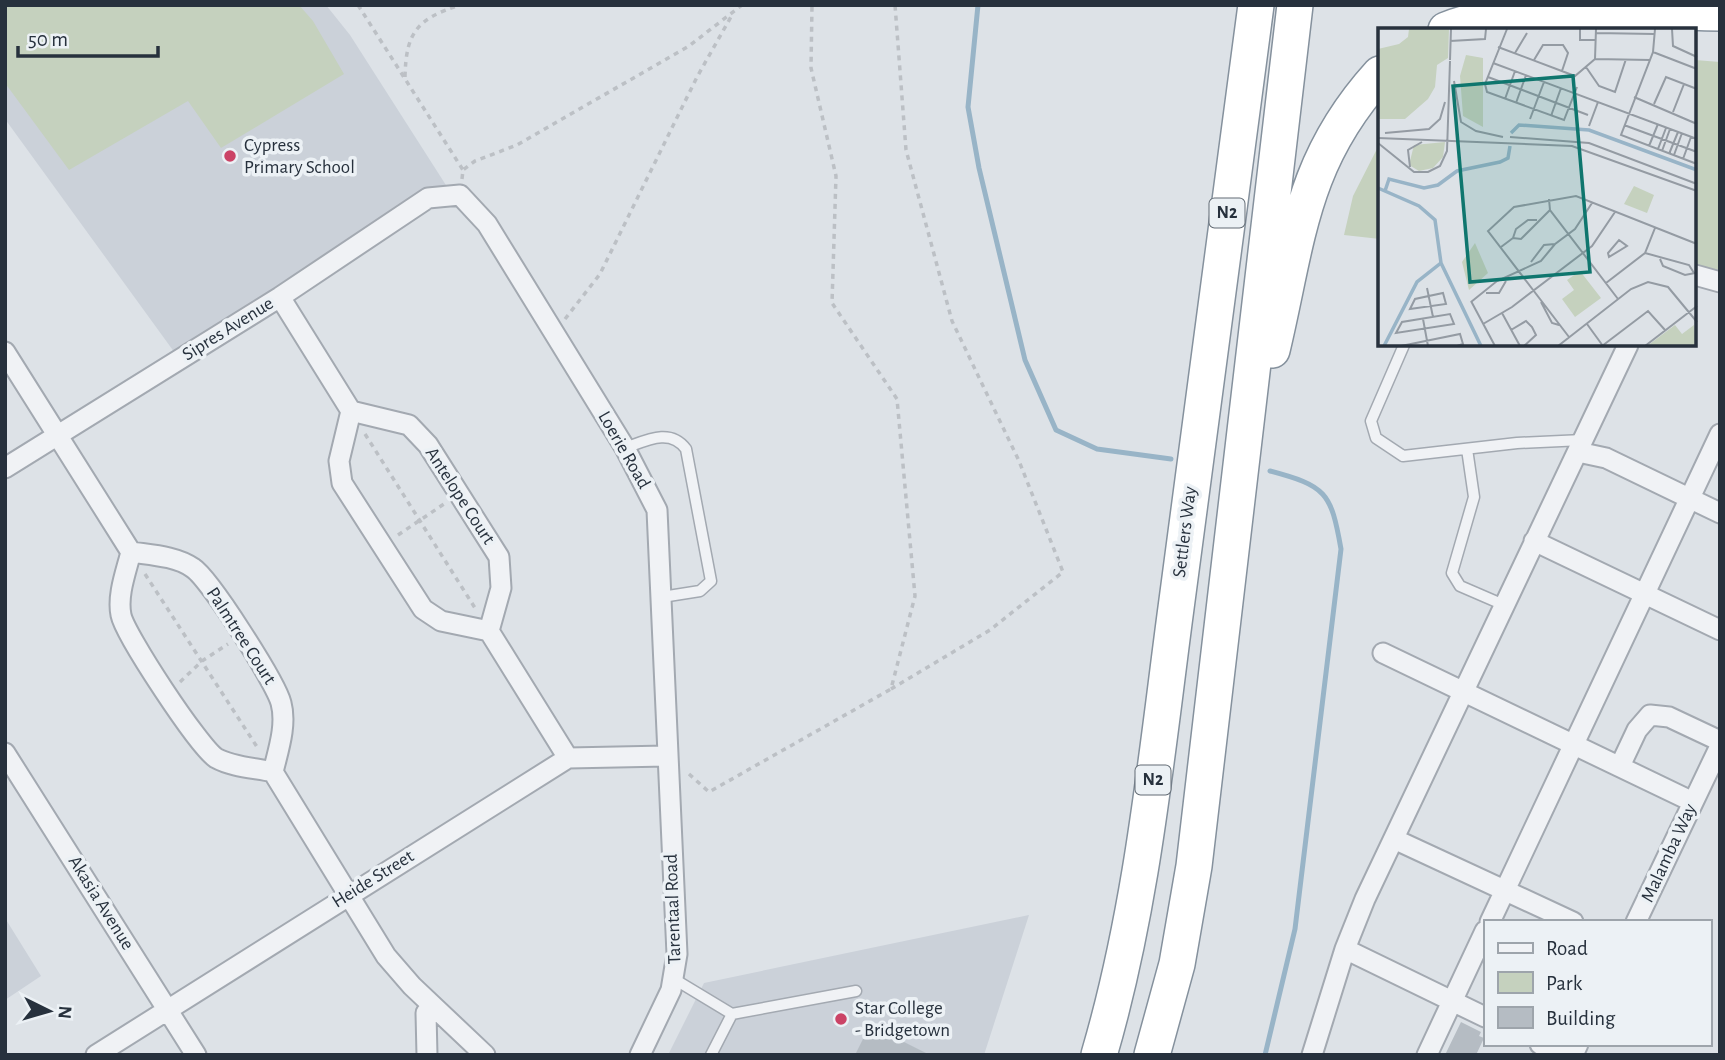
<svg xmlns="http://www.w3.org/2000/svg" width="1725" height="1060" font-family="'Alegreya Sans',sans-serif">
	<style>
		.built { fill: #cbd1d9 }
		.green { fill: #c5d1be }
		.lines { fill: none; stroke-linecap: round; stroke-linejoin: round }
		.stream { stroke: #98b4c7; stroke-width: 5 }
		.building { fill: #b5bcc3 }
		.lane-casing { stroke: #a3a9b1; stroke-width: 13 }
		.street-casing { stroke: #a3a9b1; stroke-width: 23 }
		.highway-casing { stroke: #85919d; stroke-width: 38 }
		.path { stroke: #bcc0c5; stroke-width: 3.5; stroke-dasharray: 5 5; stroke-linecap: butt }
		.lane { stroke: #f0f2f5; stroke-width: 10 }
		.street { stroke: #f0f2f5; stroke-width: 19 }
		.highway { stroke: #fff; stroke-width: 35 }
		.poi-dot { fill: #cb4366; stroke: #ecf1f5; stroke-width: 2.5 }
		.labels { text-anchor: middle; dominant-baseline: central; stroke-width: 7; stroke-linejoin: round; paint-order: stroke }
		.shield { fill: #ecf1f5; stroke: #626b74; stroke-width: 2 }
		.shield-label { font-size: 18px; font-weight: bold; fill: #27313d }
		.poi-label { font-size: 19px; fill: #27313d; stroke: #ecf1f5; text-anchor: start }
		.street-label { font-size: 19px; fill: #27313d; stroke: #ecf1f5 }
		.inset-river { fill: none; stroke: #98b4c7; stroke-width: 3.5 }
		.inset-road { fill: none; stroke: #949ba3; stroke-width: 2 }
		.view { fill: #0f766e; fill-opacity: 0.15; stroke: #0f766e; stroke-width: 3.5 }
		.inset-edge { fill: none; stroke: #27313d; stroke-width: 3.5 }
	</style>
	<rect width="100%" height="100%" fill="#dde2e7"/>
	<path class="built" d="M5,5h321l24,30 101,158 -271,167 -175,-241z
		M1029,915l-45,140h-316l36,-72z
		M5,918l36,58 -36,24z"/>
	<path class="green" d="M5,5h294l14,16 31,53 -123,74 -33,-47 -119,69 -64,-87z
		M1695,60l25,2v208l-25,-2z
		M1380,143v96l-36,-4 9,-39z"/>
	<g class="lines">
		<path class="stream" d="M978,5l-10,102 11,61 46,192 31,70 41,19 74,10
			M1265,1055l30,-126 46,-380c-10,-57 -15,-63 -71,-78"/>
	</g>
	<path class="building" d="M1461,1022l20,10 -2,4 5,2 -8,17h-31z
		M870,1025l60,30h-75z"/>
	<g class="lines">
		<g class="lane-casing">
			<path id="lane" d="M1404,345l-33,76 5,17 27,18 114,-13 66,-3
				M625,448c20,-7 45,-21 61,1l25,132 -11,10 -38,6
				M1467,449l7,48 -22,76 8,13 44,19
				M674,979l58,35 124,-23
				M711,1055l21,-41"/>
		</g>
		<g class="street-casing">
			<path id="street" d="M1695,275l25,7
				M280,297l71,114 -12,50 3,22 81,126 18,12 48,10 79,127
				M5,352l126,200c-5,20 -14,43 -10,63 4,20 78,132 95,143 16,9 39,10 57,14
				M351,411l58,14 19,20 71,112 2,31 -12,43
				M1578,452l28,6 114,55
				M5,468l275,-171 148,-99 32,-3 27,29 138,224 32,62 20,444 -6,36 -31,65
				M1534,541l186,89
				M131,552c20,3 45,4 62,16 17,11 83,115 88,135 6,22 -3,48 -8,69l113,184 26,30 73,69
				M1383,653l310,149
				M5,753l191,302
				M1620,766l17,-36 13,-15 19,2 51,24
				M1394,839l179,83
				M1490,922l230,-488
				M1636,922l84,-176
				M1485,1017l-140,-68 20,-50 263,-554
				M1540,1044l21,11
				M96,1055l472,-297 98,-2
				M427,1055l-1,-42 6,-8
				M1312,1055l33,-106
				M1427,1055l58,-124
				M1573,1055l5,-11"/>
		</g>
		<g class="highway-casing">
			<path id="highway" d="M1446,30c74,-30 193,-18 274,-17
				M1272,350c26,-109 28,-188 108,-276
				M1099,1055c43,-146 57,-297 77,-447 26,-201 52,-402 80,-603
				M1152,1055l25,-91 17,-98 101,-861"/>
		</g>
		<path class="path" d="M358,5l105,165
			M405,77c1,-45 12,-58 55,-72
			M462,179l1,-9 12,-9 42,-16 172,-99 53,-41
			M565,319l35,-45 97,-197 35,-62
			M365,434l110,174
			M398,535l46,-31
			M145,574l114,176
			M180,682l22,-21 26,-17
			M891,689l99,-59 73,-58 -44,-111 -67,-140 -46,-171 -11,-145
			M689,774l20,18 182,-103 24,-93 -18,-197 -65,-96 4,-127 -25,-108 1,-63"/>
		<use href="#lane" class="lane"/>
		<use href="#street" class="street"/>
		<use href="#highway" class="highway"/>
	</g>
	<g class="poi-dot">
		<circle cx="230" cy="156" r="7"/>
		<circle cx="841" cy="1019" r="7"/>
	</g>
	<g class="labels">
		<g class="shield">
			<rect x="1209.5" y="198.5" width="35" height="29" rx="5"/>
			<rect x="1135.5" y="765.5" width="35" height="29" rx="5"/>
		</g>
		<g class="shield-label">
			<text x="1227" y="213">N2</text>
			<text x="1153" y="780">N2</text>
		</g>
		<g class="poi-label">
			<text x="244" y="145">Cypress<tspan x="244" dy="22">Primary School</tspan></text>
			<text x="855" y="1008">Star College<tspan x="855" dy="22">- Bridgetown</tspan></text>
		</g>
		<g class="street-label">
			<text transform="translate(228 329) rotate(-32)">Sipres Avenue</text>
			<text transform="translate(624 450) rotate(60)">Loerie Road</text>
			<text transform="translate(460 496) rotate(57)">Antelope Court</text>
			<text transform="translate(1185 532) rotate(-83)">Settlers Way</text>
			<text transform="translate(241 636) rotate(57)">Palmtree Court</text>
			<text transform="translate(1669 853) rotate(-65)">Malamba Way</text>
			<text transform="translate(373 879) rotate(-32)">Heide Street</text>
			<text transform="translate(101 903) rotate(58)">Akasia Avenue</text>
			<text transform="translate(673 909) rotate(-92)">Tarentaal Road</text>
		</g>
	</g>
	<g transform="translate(1378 28)">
		<rect width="318" height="318" fill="#dde2e7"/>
		<path d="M31,1h40l-1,29 -11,7 -2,22 -7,12 -23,20h-27v-70l21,-5 9,-7zM88,27l17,3v69l-20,-11 -3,-40zM67,114l-2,15 -10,11 -14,3 -10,-6 5,-20zM256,158l20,9 -7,18 -23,-9zM97,215l13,30 -19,17 -7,-28zM202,243l21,27 -26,19 -13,-18 12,-9 -7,-10zM297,297l7,9 12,-9 2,21h-49z" fill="#c5d1be"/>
		<path class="inset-river" d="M133,105l8,-8 70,5 108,40M0,160l41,18 16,14 6,43M7,163l4,-12 35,9 14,-3 19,-14 43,-9 8,-4 2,-12M6,318l33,-64 24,-19 40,83"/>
		<path class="inset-road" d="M129,1l-22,55 2,8 77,28 13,-33M202,1v11h16M277,1l-2,23 -32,83 76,29M294,1l1,17 24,11M218,5l58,1M72,13l35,-2 1,-10M120,19l77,29 20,-17 55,1M275,24l44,17M137,25l12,-20M217,31l1,-30M72,32l1,-31M156,32l9,-15h20l5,8 -6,18M115,35l204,76M208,39l13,19 16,6 11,-33M110,49l100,38M76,53l7,41 15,9 27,6M256,69l63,27M127,71l10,-28M138,75l10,-28M276,76l12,-27 31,12M295,84l11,-28M173,88l10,-28M152,91l14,-37M246,97l73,27M211,98l9,-24M7,105l44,-4 11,-10 5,-17M132,109l79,6 108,41M0,110l194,8 125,45M0,115l36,29h14l12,-6 7,-15 3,-90M271,118l9,-22M280,121l8,-21M284,123l8,-22M291,126l9,-22M296,127l8,-22M305,131l8,-22M32,139l-2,-17 14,-8M171,171l1,11 68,89M135,210l3,-9 12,-9h9M241,212l8,6 -18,11 -1,-4zM123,219l12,-9 8,1 29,-29M267,225l44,12 5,8M282,231l3,7 22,9 10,-2M153,234l13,-17 11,-1 20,-15 17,-26M228,255l39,-30 10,-25M49,260l6,29M65,265l3,11 -36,5 5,-10zM108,265h13l7,-12M93,273l24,45M93,274l26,-21 44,-20 14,-17M163,274l11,21 7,2M124,285l18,33M72,286l4,10 -58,9 6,-11zM45,291l5,27M105,296l29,-17 80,-61 23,-34M209,296l16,22M133,302l15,-9 6,6 4,8 -12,11M191,309l-81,-106 26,-24 62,-11 121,48M23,318l59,-12 3,10 -6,2M180,318l73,-57 17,-7 20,5 29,35M224,318l46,-35 17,19M267,318l52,-40"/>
		<path class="view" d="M195,48l17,196 -120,10 -17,-196z"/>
		<rect width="318" height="318" class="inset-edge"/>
	</g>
	<rect width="1725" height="1060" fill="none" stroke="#27313d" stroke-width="14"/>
	<rect x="1484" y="920" width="228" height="126" fill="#ecf1f5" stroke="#9da4ab" stroke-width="2"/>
	<rect x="1498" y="943" width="35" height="10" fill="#f0f2f5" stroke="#9da4ab" stroke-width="2"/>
	<text x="1546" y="955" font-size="21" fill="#27313d">Road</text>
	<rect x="1498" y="972" width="35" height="21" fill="#c5d1be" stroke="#9da4ab" stroke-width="2"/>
	<text x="1546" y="990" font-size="21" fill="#27313d">Park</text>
	<rect x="1498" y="1007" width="35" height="21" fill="#b5bcc3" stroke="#9da4ab" stroke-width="2"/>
	<text x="1546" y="1025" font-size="21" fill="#27313d">Building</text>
	<g transform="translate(49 1011) rotate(95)" stroke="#ecf1f5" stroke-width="5" paint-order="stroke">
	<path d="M0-5L12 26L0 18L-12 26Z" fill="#27313d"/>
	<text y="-10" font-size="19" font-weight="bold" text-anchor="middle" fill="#27313d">N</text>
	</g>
	<path d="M18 46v10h140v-10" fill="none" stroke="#27313d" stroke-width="3.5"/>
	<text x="28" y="46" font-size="21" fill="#27313d" stroke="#ecf1f5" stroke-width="5" paint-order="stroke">50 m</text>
</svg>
